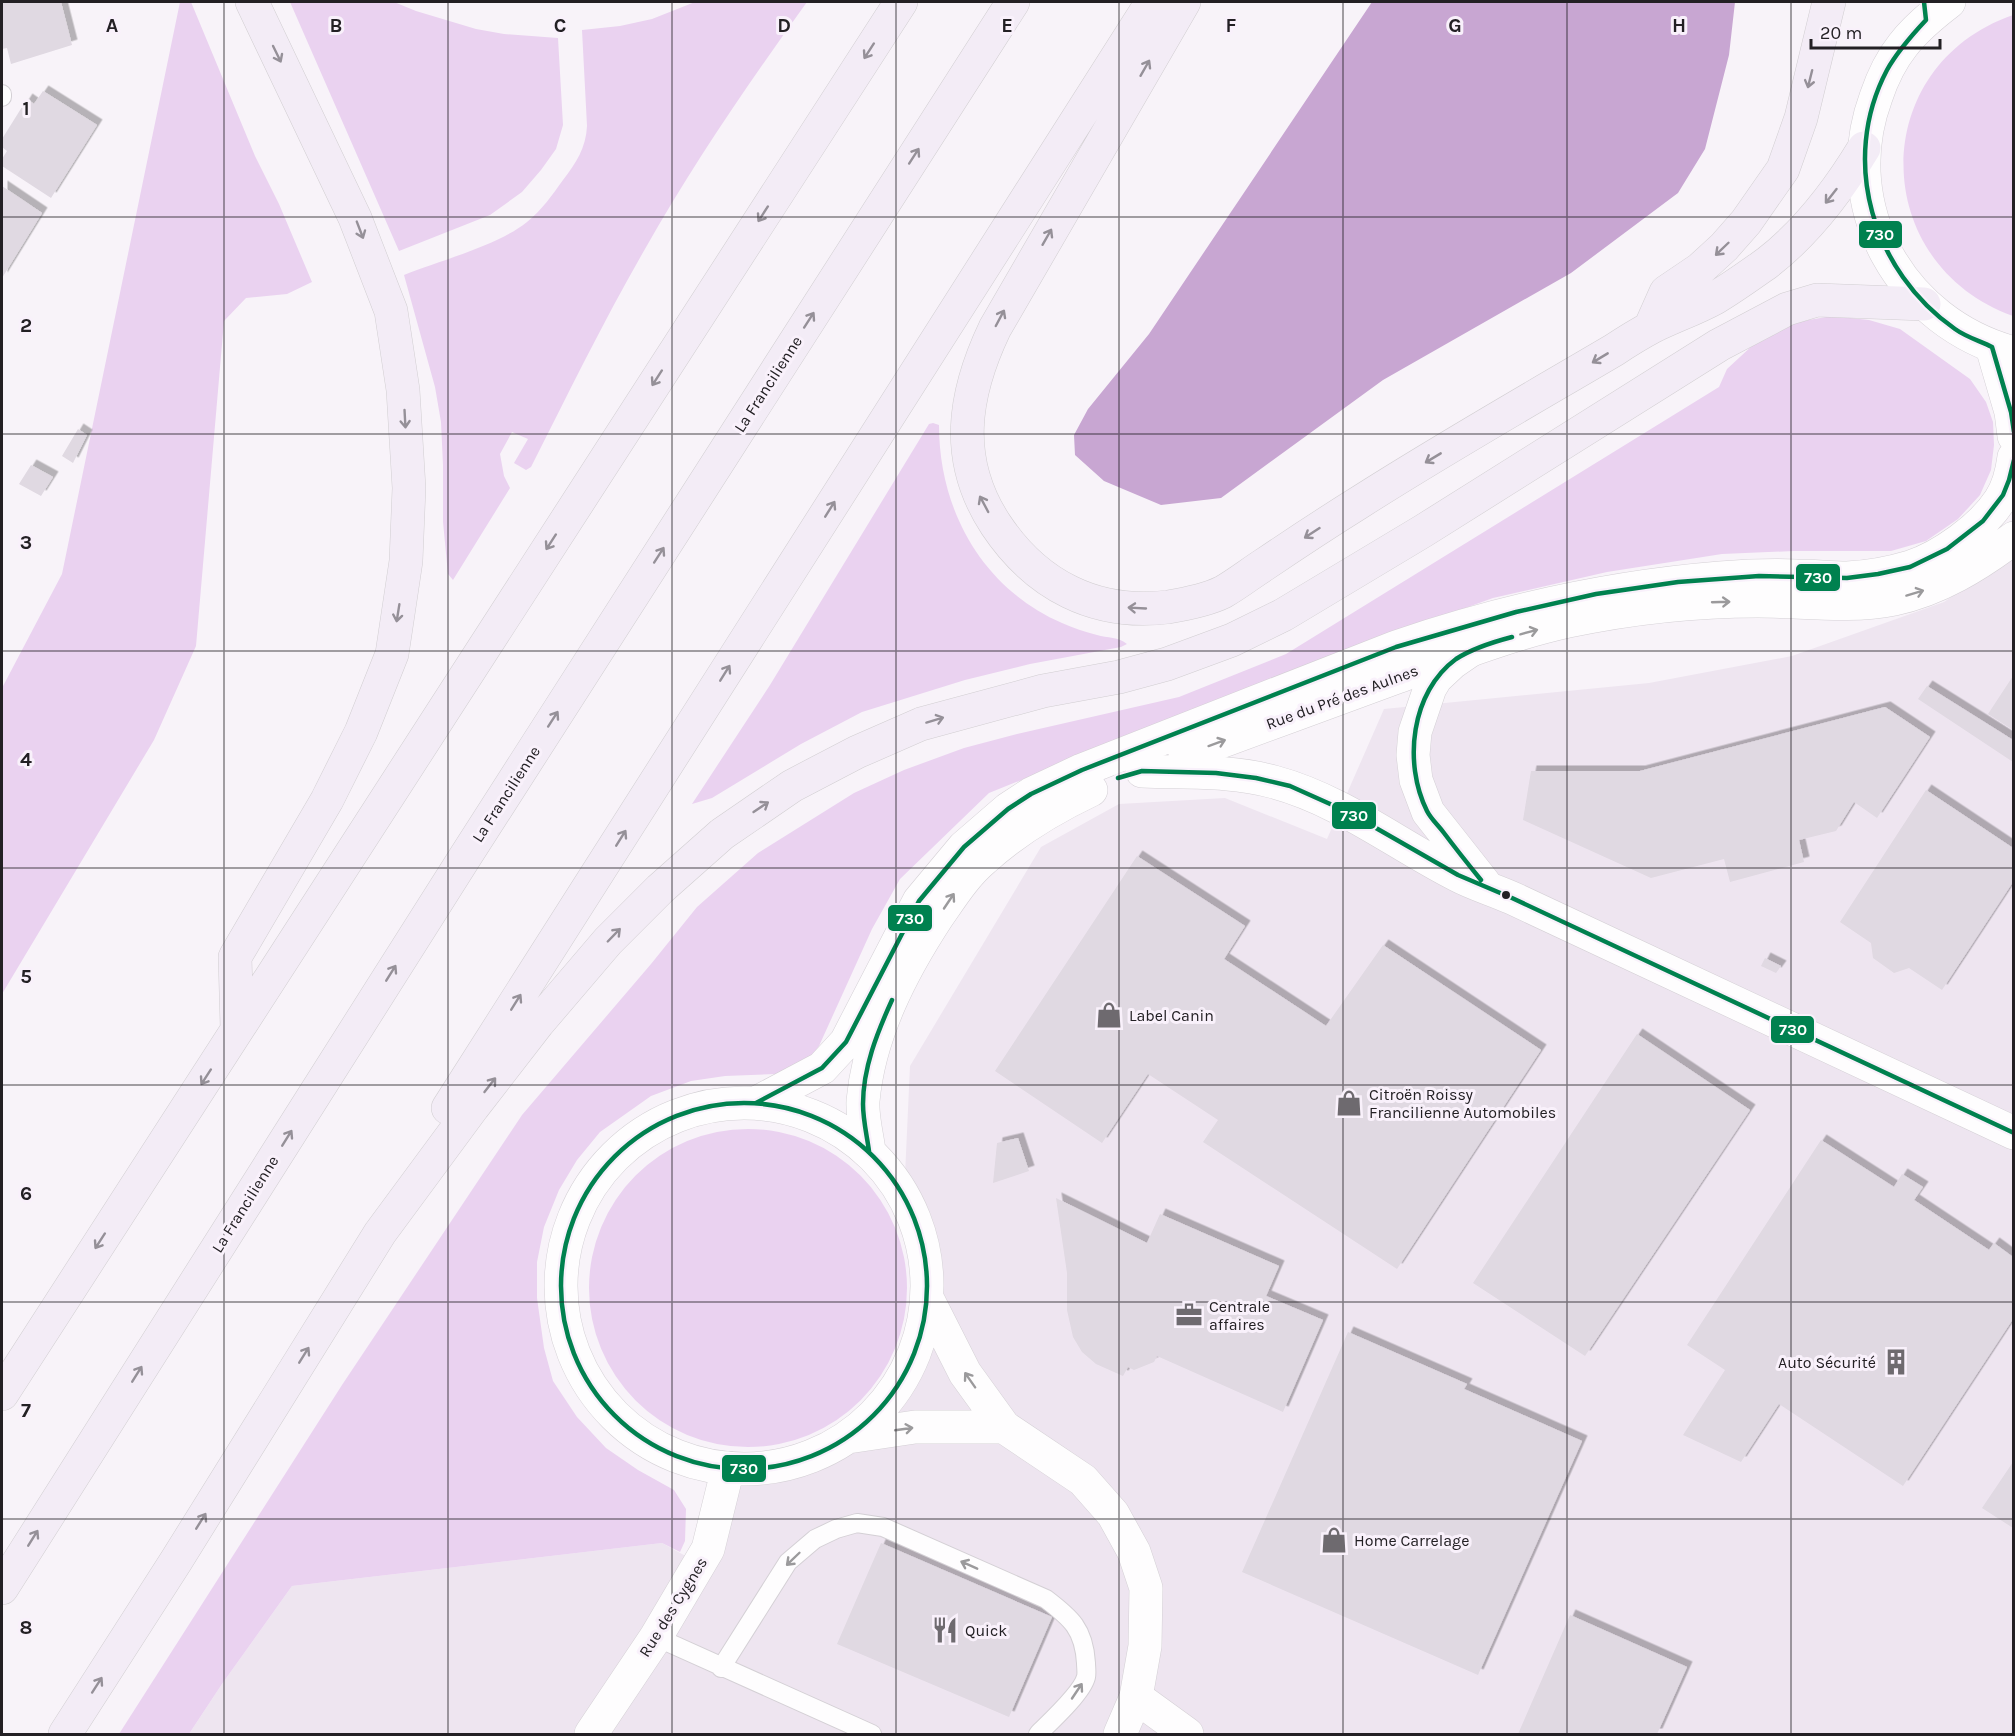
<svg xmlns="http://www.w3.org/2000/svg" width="2015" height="1736" font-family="Karla,sans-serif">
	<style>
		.built { fill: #eee5f0 }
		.green { fill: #ead2f0 }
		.water { fill: #c8a6d2 }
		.building { fill: #e0d9e2; filter: url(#shadow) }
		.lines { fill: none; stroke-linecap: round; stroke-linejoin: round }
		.lane-casing { stroke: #d4d0d5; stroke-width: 20 }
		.street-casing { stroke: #d4d0d5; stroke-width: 34 }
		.secondary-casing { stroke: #d4d0d5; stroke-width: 34 }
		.highway-casing { stroke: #d1ced1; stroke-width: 34 }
		.lane { stroke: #fefdfe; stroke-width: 18 }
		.street { stroke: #fefdfe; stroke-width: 33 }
		.secondary { stroke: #fefdfe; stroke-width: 33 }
		.highway { stroke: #f3ecf6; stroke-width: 33 }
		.bus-1-casing { stroke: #f9f1fb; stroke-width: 9 }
		.bus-1 { stroke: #00814f; stroke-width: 4.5 }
		.oneway { stroke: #959098 }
		.oneway2 { stroke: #9b9a9c }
		.grid { fill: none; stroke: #232024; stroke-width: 1.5; stroke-opacity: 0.55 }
		.bus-dot { fill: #232024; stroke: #f9f1fb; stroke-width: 2 }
		.labels { text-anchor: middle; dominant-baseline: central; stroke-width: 6; stroke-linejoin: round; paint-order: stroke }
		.street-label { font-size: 16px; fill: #232024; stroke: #f9f1fb }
		.poi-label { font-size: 16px; fill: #232024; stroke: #f9f1fb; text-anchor: start }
		.grid-label { font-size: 20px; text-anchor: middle; font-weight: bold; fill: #232024; stroke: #f9f1fb; stroke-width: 6; stroke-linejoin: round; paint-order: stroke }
		.line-badge { stroke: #f9f1fb; stroke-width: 2 }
		.badge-label { font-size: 16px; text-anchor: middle; font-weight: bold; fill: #fff }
	</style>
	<defs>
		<filter id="shadow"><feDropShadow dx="5.5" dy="-5.5" stdDeviation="0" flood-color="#0004"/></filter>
	</defs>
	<rect width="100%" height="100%" fill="#f8f3f9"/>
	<path class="built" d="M2013,555v1179h-1824l33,-50 70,-98 370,-43 38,21 28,-96h26l26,-3 35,-10 32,-17 18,-14 16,-16 18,-24 14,-27 10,-29 4,-30v-27l-4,-27 -19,-47 6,-131 131,-219 78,-43 106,-6 102,41 57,-130 265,-26 143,-27 152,-54z"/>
	<path class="green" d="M180,2h11l64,154 24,48 33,78 -25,12 -41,4 -22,23 -28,325 -42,94 -152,254v-306l60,-114z
		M290,2h104l22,9 60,18 28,5 54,4 5,87 -7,24 -15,21 -19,22 -32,23 -91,36z
		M695,2h112c-57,79 -114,162 -162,247 -41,71 -77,145 -114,218l-5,3 -12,-7 14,-24 -16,-7 -12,22 4,22 6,12 -57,92 -5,-6 -5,-52v-57l-2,-43 -6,-35 -31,-112c35,-14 95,-30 123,-53 14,-11 26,-28 36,-42 13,-17 23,-32 24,-54l-5,-96 38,-4 32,-7z
		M2013,15h1l-1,301c-145,-52 -147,-250 0,-301z
		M1832,316l37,4 31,9 70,50 16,23 7,20 1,23 -3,25 -11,25 -22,24 -32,22 -35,10h-97l-72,3 -115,18 -114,26 -180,65 -324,130 -89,86 -28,50 -53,117 -16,21 -28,7 -50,2 -34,5 -40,15 -51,36 -23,28 -18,30 -15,37 -7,35v36l7,50 9,33 24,36 29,31 32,22 36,20 12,19 -1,32 -5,11 -18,-9 -370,43 -70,98 -33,50h-70l223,-349 180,-270 129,-151 46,-57 61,-54 96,-60 50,-23 60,-22 53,-14 162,-37 107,-43 433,-267 8,-18 27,-25 43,-22z
		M933,423l6,2c0,85 43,163 123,198 11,5 23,9 35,12 10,3 22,2 30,9l-6,3 -91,17 -65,16 -103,32 -61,32 -89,54 -20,6 78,-119 159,-261z
		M589 1288a159 159 0 1 1 318 0a159 159 0 1 1-318 0Z"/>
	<path class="water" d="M1372,2h363l-6,53 -24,94 -27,44 -107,80 -188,107 -162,118 -60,7 -57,-24 -29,-26 -1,-20 14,-26 61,-75z"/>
	<path class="building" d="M2,2h59l11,43 -61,19 -4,-16 -5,1z
		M43,91l54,34 -46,73 -49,-32v-7l5,-8 -5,-4v-8l25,-40 7,5z
		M2,186l40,27 -40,65z
		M78,429l9,6 -14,28 -11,-7z
		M31,465l22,12 -12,19 -22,-12z
		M2013,676v54l-25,-16z
		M1927,686l86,54v22l-95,-63z
		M1885,707l45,30 -53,81 -23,-16 -18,29 -37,9 5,22 -74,20 -6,-23 -73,19 -128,-58 8,-49h109z
		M1926,790l87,58v34l-71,108 -33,-22 -15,5 -21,-15 -2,-15 -31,-21z
		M1137,856l108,70 -21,33 102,67 57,-81 158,105 -144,219 -194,-127 15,-22 -70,-46 -46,69 -107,-72z
		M1765,958l16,8 -5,7 -15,-7z
		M1637,1034l113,76 -165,246 -112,-73z
		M1018,1138l11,33 -36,12 4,-40z
		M1821,1140l73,47 8,-13 21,13 -9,13 75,50 5,-7 19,14v62l-110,167 -124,-82 -38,58 -58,-27 42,-65 -38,-25z
		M1056,1198l91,45 13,-29 119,52 -13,30 57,24 -40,92 -126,-56 -3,6 -20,8 -6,-3 -5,9 -27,-12 -14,-12 -9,-15 -6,-27v-37z
		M1348,1332l119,52 -3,5 118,52 -104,234 -236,-103z
		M2013,1462v66l-31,-20z
		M881,1543l171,74 -43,100 -172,-73z
		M1570,1615l117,52 -30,67h-139z"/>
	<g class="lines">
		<g class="lane-casing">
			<path id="lane" d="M2,94v3
				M656,1637l216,97
				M721,1668l67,-106 27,-23 21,-10 21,-6 26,4 163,72c25,19 38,30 40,64 0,4 1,10 0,14 -4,16 -36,45 -48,57"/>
		</g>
		<g class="street-casing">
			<path id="street" d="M1468,652l-16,11 -16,15 -6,10 -15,44 -2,23 3,25 12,32 56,71
				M1142,771c44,2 89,-1 132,11 67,18 122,62 183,93 17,9 37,15 55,23l502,235
				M1136,1697l51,37
				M591,1734l65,-97 52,-88 20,-81"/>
		</g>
		<g class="secondary-casing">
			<path id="secondary" d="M1949,2c-17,13 -33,26 -46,43 -12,15 -21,34 -27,52 -41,111 26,226 138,256
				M1992,347l19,65 3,24
				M1185,755c71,-26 141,-52 212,-78 57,-21 113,-43 172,-56 62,-13 126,-20 189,-20 45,0 92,7 136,-2 44,-9 84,-34 120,-61
				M756,1103l66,-35 24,-26 73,-141 45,-54 44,-38 23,-15 51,-24 314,-123c106,-36 212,-60 324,-69 25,-2 52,-3 77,-2 17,0 33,2 50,2 20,-1 43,-5 63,-11 31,-10 72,-39 90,-67 8,-12 12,-28 14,-43
				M561 1286a183 183 0 1 1 366 0a183 183 0 1 1-366 0Z
				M869,1151c-2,-16 -7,-34 -6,-50 6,-67 39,-130 75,-185 14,-20 27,-41 46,-57 32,-29 69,-51 107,-69
				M927,1298l38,75 39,54 79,53 30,34 21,38 12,36 -1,58 -9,51 -16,37
				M848,1437l67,-10h89"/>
		</g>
		<g class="highway-casing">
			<path id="highway" d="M1184,2l-189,326c-32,67 -42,132 1,197 40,60 99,91 172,82 18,-3 39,-7 55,-15 14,-8 28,-19 42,-28 31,-21 63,-42 95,-62 83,-53 169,-102 254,-152 12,-8 25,-16 38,-23 20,-10 43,-18 63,-29 17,-10 35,-23 52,-35 40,-31 71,-72 97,-115
				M1650,328l16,-36 34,-23 24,-22 22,-25 37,-53 18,-51 28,-116
				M237,1028l-2,-71 92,-157 34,-68 31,-78 14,-93 3,-73 -6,-98 -12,-79 -36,-93 -103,-216
				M448,1108l704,-1106
				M2,1394l899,-1392
				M2,1588l463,-731 548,-855
				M65,1734l111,-173 204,-328 93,-126 65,-84 70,-82 52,-52 62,-55 70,-48 65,-34 64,-28 122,-33 76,-14 48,-13 65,-24 51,-25 140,-84 296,-186 68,-36 30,-9 107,4"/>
		</g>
		<use href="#lane" class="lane"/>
		<use href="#street" class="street"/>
		<use href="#secondary" class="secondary"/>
		<use href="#highway" class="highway"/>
		<g class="bus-1-casing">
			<path id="bus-1" d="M1924,2l2,18c-15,16 -29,32 -39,50 -48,91 -14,202 68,259 11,8 25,12 37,18l19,65 3,20
				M1118,778l24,-7 74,2 40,5 34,8 58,26 110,63 54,23 502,235
				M1481,880c-13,-16 -25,-31 -37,-47 -6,-8 -13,-14 -17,-22 -24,-48 -16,-119 29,-152 17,-11 37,-17 56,-22
				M756,1103l66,-35 24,-26 73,-141 45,-54 44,-38 23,-15 51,-24 314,-123 120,-35 80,-18 82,-12 81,-6 88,2 31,-4 32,-7 37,-18 36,-28 20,-26 6,-15 5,-20
				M561 1286a183 183 0 1 1 366 0a183 183 0 1 1-366 0Z
				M869,1151c-2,-15 -6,-31 -6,-47 0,-36 14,-71 29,-104"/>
		</g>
		<use href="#bus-1" class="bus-1"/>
	</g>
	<defs><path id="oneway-shaft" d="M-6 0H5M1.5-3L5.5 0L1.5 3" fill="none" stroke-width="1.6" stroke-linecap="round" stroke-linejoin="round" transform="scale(1.5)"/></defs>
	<g class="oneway">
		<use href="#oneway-shaft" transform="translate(869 51) rotate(123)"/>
		<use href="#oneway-shaft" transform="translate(277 54) rotate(64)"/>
		<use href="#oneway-shaft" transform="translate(1145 68) rotate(-60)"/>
		<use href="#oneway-shaft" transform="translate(1810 79) rotate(104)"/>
		<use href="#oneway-shaft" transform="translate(914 156) rotate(-57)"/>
		<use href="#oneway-shaft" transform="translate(1831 196) rotate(128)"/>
		<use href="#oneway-shaft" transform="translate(763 214) rotate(123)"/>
		<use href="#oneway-shaft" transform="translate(360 230) rotate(69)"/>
		<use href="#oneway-shaft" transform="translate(1047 237) rotate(-60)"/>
		<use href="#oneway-shaft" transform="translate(1722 249) rotate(136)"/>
		<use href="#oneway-shaft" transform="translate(1000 318) rotate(-62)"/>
		<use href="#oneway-shaft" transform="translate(809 320) rotate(-57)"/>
		<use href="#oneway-shaft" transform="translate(1600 358) rotate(149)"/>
		<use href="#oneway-shaft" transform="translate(657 378) rotate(123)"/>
		<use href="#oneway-shaft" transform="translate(405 419) rotate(87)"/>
		<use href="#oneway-shaft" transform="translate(1433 458) rotate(149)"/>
		<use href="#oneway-shaft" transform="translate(984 504) rotate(-118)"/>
		<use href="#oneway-shaft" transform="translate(830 509) rotate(-58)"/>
		<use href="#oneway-shaft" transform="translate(1312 533) rotate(147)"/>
		<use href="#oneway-shaft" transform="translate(551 542) rotate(123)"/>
		<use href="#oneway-shaft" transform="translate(659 555) rotate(-57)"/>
		<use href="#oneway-shaft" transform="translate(1137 608) rotate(-177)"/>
		<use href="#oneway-shaft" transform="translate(398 613) rotate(99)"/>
		<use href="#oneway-shaft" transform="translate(725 673) rotate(-58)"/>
		<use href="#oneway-shaft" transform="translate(553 719) rotate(-57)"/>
		<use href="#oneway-shaft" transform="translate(935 720) rotate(-17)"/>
		<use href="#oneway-shaft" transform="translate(761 807) rotate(-34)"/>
		<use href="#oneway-shaft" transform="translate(621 838) rotate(-58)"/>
		<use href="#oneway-shaft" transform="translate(614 935) rotate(-46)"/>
		<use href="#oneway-shaft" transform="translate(391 973) rotate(-58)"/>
		<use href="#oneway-shaft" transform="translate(516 1002) rotate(-58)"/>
		<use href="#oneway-shaft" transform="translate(206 1077) rotate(123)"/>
		<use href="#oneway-shaft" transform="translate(490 1085) rotate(-52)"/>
		<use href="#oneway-shaft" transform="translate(287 1138) rotate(-58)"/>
		<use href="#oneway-shaft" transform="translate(100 1241) rotate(123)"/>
		<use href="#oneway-shaft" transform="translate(304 1355) rotate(-58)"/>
		<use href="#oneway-shaft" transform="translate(137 1374) rotate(-58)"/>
		<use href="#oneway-shaft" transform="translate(201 1521) rotate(-58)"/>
		<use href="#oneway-shaft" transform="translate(33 1538) rotate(-58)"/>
		<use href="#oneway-shaft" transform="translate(97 1685) rotate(-57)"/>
	</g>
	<g class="oneway2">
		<use href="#oneway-shaft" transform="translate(1915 593) rotate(-17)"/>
		<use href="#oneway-shaft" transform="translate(1721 602) rotate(-2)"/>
		<use href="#oneway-shaft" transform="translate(1529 632) rotate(-15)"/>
		<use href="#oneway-shaft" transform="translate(1217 743) rotate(-20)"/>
		<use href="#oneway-shaft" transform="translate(949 901) rotate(-56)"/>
		<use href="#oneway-shaft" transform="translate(970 1380) rotate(-125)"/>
		<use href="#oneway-shaft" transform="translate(904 1429) rotate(-8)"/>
		<use href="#oneway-shaft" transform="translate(793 1559) rotate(136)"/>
		<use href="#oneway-shaft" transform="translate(969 1565) rotate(-156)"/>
		<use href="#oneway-shaft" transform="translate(1077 1691) rotate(-56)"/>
	</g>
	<path class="grid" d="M224,2v1732M448,2v1732M672,2v1732M896,2v1732M1119,2v1732M1343,2v1732M1567,2v1732M1791,2v1732M2,217h2012M2,434h2012M2,651h2012M2,868h2012M2,1085h2012M2,1302h2012M2,1519h2012"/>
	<defs>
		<g id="shop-bare" transform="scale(2.07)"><path d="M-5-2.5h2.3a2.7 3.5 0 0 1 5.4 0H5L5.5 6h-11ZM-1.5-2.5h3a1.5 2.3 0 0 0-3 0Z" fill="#6e6a6f" stroke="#f9f1fb" stroke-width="2.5" paint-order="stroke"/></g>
		<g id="office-bare" transform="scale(2.07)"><path d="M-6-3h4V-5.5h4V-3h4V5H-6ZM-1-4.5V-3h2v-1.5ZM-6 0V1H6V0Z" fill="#6e6a6f" stroke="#f9f1fb" stroke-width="2.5" paint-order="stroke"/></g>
		<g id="building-bare" transform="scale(2.07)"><path d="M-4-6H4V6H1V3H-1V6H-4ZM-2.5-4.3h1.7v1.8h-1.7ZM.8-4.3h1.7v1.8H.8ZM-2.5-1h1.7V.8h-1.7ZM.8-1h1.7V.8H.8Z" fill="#6e6a6f" stroke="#f9f1fb" stroke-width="2.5" paint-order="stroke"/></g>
		<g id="restaurant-bare" transform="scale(2.07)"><path d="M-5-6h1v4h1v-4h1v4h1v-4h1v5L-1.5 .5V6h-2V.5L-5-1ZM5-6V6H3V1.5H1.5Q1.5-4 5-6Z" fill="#6e6a6f" stroke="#f9f1fb" stroke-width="2.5" paint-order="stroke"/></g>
	</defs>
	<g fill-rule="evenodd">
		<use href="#shop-bare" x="1109" y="1015"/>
		<use href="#shop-bare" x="1349" y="1103"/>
		<use href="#office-bare" x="1189" y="1315"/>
		<use href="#building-bare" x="1896" y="1362"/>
		<use href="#shop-bare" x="1334" y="1540"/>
		<use href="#restaurant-bare" x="945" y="1630"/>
	</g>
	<circle class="bus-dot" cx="1506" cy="895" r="5"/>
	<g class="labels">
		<g class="street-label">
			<text transform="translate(768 384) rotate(-57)">La Francilienne</text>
			<text transform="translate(1342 697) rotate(-20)">Rue du Pré des Aulnes</text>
			<text transform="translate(506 794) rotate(-57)">La Francilienne</text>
			<text transform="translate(245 1204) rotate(-58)">La Francilienne</text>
			<text transform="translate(673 1607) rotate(-58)">Rue des Cygnes</text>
		</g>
		<g class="poi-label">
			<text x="1129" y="1015">Label Canin</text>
			<text x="1369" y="1094">Citroën Roissy<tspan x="1369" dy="18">Francilienne Automobiles</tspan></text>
			<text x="1209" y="1306">Centrale<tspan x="1209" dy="18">affaires</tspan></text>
			<text x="1876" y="1362" text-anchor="end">Auto Sécurité</text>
			<text x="1354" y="1540">Home Carrelage</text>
			<text x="965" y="1630">Quick</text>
		</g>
	</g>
	<g class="grid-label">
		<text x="112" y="32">A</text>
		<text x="336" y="32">B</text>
		<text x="560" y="32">C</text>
		<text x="784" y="32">D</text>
		<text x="1007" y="32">E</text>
		<text x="1231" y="32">F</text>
		<text x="1455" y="32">G</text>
		<text x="1679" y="32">H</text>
		<text x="26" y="115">1</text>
		<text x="26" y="332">2</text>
		<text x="26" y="549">3</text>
		<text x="26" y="766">4</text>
		<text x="26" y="983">5</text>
		<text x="26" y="1200">6</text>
		<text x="26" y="1417">7</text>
		<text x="26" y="1634">8</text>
	</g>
	<g class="line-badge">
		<rect x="1858" y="220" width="45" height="29" rx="6" fill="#00814f"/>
		<rect x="1795" y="563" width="46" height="29" rx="6" fill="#00814f"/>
		<rect x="1331" y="801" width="46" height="29" rx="6" fill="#00814f"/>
		<rect x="887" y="904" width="46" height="28" rx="6" fill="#00814f"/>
		<rect x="1770" y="1015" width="45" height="29" rx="6" fill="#00814f"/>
		<rect x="721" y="1454" width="46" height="29" rx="6" fill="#00814f"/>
	</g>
	<g class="badge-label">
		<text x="1880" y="240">730</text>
		<text x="1818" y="583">730</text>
		<text x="1354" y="821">730</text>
		<text x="910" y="924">730</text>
		<text x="1793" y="1035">730</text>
		<text x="744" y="1474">730</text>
	</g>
	<rect width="2015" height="1736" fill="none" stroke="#232024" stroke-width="6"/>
	<path d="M1811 39v9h129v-9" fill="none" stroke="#232024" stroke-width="3"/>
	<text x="1820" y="39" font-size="18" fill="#232024" stroke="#f9f1fb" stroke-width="4.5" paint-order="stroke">20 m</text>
</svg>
